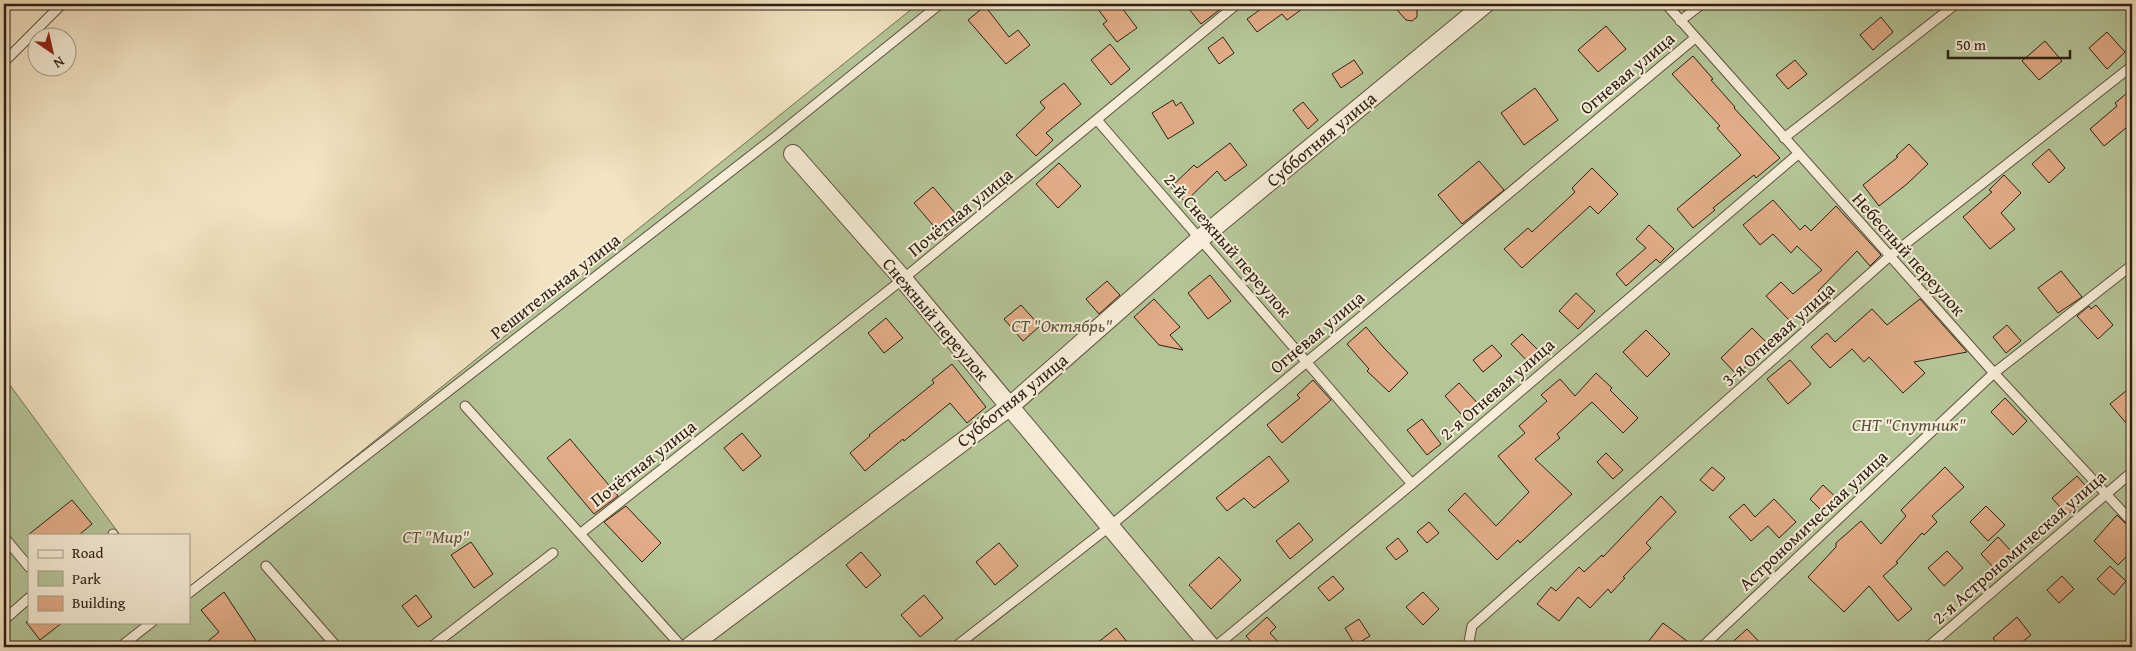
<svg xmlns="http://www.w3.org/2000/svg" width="2136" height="651" font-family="'Gentium Book Plus',serif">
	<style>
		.green { fill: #b5c598; stroke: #717256 }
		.building { fill: #e1ac87; stroke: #2d2015 }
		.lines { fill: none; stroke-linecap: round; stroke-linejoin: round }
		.service-casing { stroke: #5e5140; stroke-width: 11 }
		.minor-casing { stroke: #5e5140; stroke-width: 20 }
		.service { stroke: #f7edd8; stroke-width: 9 }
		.minor { stroke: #f7edd8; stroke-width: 18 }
		.labels { text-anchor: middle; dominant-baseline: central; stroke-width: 4; stroke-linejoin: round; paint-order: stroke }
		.street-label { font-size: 18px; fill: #2d2015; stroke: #f7edd8 }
		.park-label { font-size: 18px; font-style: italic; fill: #56523c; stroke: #f7edd8 }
	</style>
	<rect width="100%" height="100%" fill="#f3e3c3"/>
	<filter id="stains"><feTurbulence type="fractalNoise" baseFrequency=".004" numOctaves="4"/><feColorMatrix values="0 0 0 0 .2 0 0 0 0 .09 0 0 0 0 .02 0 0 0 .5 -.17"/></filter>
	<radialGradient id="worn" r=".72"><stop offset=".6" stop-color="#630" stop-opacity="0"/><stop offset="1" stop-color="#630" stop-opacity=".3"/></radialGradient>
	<path class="green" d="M918,4h1214v643h-2128v-270l116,158h-91v87h160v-32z"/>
	<path class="building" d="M1094,4h25l18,24 -20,14 -14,-18 4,-3z
		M1185,4h42l-26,20z
		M1268,4h41l-22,16 -5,-6 -25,18 -10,-13z
		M1392,4h25v13l-5,4 -6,-1z
		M985,6l24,31 9,-7 12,15 -24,19 -38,-44z
		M1881,17l12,15 -20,18 -13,-15z
		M1606,26l20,23 -28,23 -20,-22z
		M2107,32l18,20 -18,17 -18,-21z
		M1223,37l11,16 -15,11 -11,-16z
		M2045,41l17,20 -23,19 -17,-19z
		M1110,44l20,25 -19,16 -20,-25z
		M1693,56l20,23 -2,1 24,27 -1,1 46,50 -24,20 -2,-3 -41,33 2,2 -22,18 -16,-19 64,-54 -24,-27 3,-2 -48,-52z
		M1354,60l9,13 -22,15 -9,-14z
		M1795,60l12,14 -19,15 -12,-14z
		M1064,83l17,21 -35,29 7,7 -17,16 -20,-21 29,-27 -5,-6z
		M1535,88l23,32 -34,25 -23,-32z
		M2132,89v34l-28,23 -14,-17 27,-23 -2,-3z
		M1173,100l3,6 5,-4 13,21 -26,16 -16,-26z
		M1303,102l15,18 -10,9 -15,-19z
		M1230,143l17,22 -22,16 -8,-10 -32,31 -14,-15 23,-22 3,3z
		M1909,144l19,20 -21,20 -28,22 -16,-21 35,-28 -2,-1z
		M2049,149l16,19 -16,15 -17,-19z
		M1479,161l25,29 -42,34 -24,-29z
		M1059,163l22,23 -23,22 -22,-24z
		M1592,168l26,26 -20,20 -8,-8 -68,62 -18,-19 24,-21 4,4 43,-40 -3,-4z
		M2004,175l17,18 -20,20 14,16 -25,20 -27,-32 29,-25 -3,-2z
		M933,187l29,34 -19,16 -29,-34z
		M1773,200l27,30 5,-5 6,6 25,-25 45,49 -11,11 -13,-15 -39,40 10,12 -12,9 -7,-8 -19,17 -24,-25 15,-14 12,12 29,-24 -25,-24 -6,7 -18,-19 -13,11 -17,-20z
		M1649,225l25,24 -14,14 -4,-4 -30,27 -10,-12 30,-26 -10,-9z
		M2061,271l21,26 -24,16 -20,-25z
		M1210,275l21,26 -23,18 -20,-26z
		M1107,281l13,14 -21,19 -13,-15z
		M1576,293l19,18 -17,18 -19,-18z
		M1154,299l26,28 -10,8 13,15 -24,-5 -25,-28z
		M1920,299l47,53 -53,10 11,11 -22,20 -34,-36 -5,5 -12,-13 -22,19 -19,-21 16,-14 8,9 37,-33 15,16z
		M1021,305l19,21 -17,15 -19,-22z
		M2096,305l17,20 -15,14 -21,-23 12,-10 2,3z
		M886,318l17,20 -19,15 -16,-20z
		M2007,325l14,16 -15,12 -13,-16z
		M1366,327l17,20 25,26 -19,19 -22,-21 2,-2 -22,-25z
		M1752,328l17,17 -32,30 -16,-17z
		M1646,330l24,24 -23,23 -24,-25z
		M1522,334l18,18 -11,11 -18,-19z
		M1492,345l10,11 -19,16 -10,-12z
		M1790,360l21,24 -23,20 -21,-25z
		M952,364l34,43 -19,16 -17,-20 -46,38 -1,-2 -38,32 -15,-18 20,-17 -1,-1 65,-52 -2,-3z
		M1596,373l16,15 -2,2 28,28 -15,15 -31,-31 -35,32 3,4 -25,21 37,35 -52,49 -2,-3 -21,20 -49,-50 17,-17 31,33 33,-34 -31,-36 27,-23 -6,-7 28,-25 -6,-6 19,-16 15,17z
		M1313,380l18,20 -49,43 -15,-18 33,-27 -3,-3z
		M1459,383l23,25 -14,14 -23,-26z
		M2132,386v44l-22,-26z
		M2005,398l22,23 -14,14 -22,-23z
		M1422,419l19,25 -14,11 -20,-25z
		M742,433l19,23 -18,15 -19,-23z
		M570,439l48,57 -24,18 -47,-56z
		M1606,453l17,17 -10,9 -16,-17z
		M1269,456l20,25 -35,27 -10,-10 -17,13 -11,-13z
		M1712,467l13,11 -12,13 -13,-11z
		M1945,467l19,20 -32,29 5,6 -13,13 -2,-2 -26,29 2,1 -15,13 29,33 -14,12 -29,-35 -25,26 -36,-35 28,-30v-4l25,-22 20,23 25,-28 -5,-6z
		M2077,476l15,17 -25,22 -15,-17z
		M1823,485l19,18 -14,14 -18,-18z
		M1661,496l15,16 -30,31 5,5 -28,29 2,1 -14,15 -3,-4 -18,19 -12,-11 -19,24 -22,-17 14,-17 5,4 23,-24 5,5 18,-17 1,2z
		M1774,499l22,23 -17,16 -11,-12 -17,15 -22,-24 15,-13 11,13z
		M72,500l20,24 -13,11h-51z
		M626,506l35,37 -19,19 -38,-40z
		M1986,506l19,19 -17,16 -18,-19z
		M2117,515l15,15v21l-14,14 -24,-24z
		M1429,522l10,11 -12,10 -10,-11z
		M1299,523l14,17 -23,19 -14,-18z
		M1998,537l15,16 -18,16 -14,-15z
		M1398,538l10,13 -12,9 -10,-12z
		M471,542l22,32 -19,14 -23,-33z
		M999,543l19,23 -23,19 -19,-23z
		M1947,551l16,17 -19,18 -16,-18z
		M861,552l20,23 -15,13 -20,-23z
		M1219,557l22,23 -30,29 -22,-24z
		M2110,566l16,15 -12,14 -17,-16z
		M1333,576l11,13 -15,12 -11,-13z
		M2062,576l12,13 -15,14 -12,-13z
		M224,592l36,55h-59l18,-15 -18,-22z
		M1423,592l16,17 -16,16 -17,-18z
		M416,595l16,22 -14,10 -16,-21z
		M924,595l19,23 -23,19 -19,-22z
		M1267,617l9,10 -6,6 13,14h-27l-10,-11z
		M2017,617l14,18 -15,12h-16l-7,-9z
		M1359,619l11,17 -15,9 -10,-17z
		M26,622h37l-23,18z
		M1663,623l32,24h-51z
		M1116,628l15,19h-39z
		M1747,629l17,18h-37z"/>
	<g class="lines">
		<g class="service-casing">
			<path id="service" d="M1666,4l328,369 138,149
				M1680,21l22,-17
				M4,62l58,-58
				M1097,120l315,364
				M1784,138l172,-134
				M465,406l217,241
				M581,533l322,-254 334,-275
				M113,535v-1
				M4,537l25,30
				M266,566l71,81
				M189,593l586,-456 165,-133
				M4,620l25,-22
				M120,647l32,-25
				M431,647l122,-94
				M955,647l154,-120 586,-489
				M1215,647l197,-163 386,-330
				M1468,647l4,-21 418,-370 242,-190
				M1702,647l292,-274 138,-108
				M1928,647l204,-175"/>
		</g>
		<g class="minor-casing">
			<path id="minor" d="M793,154l110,125 308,368
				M689,647l320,-240 191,-168 285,-235"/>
		</g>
		<use href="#service" class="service"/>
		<use href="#minor" class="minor"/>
	</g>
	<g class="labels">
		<g class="street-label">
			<text transform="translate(1627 73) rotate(-40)">Огневая улица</text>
			<text transform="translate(1321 139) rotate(-40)">Субботняя улица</text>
			<text transform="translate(960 212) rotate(-39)">Почётная улица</text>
			<text transform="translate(1228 245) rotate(49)">2-й Снежный переулок</text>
			<text transform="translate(1909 254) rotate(48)">Небесный переулок</text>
			<text transform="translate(555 286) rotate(-38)">Решительная улица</text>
			<text transform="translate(936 319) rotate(50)">Снежный переулок</text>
			<text transform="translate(1317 332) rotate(-40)">Огневая улица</text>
			<text transform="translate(1778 334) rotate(-42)">3-я Огневая улица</text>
			<text transform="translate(1497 389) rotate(-41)">2-я Огневая улица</text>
			<text transform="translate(1012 400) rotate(-39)">Субботняя улица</text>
			<text transform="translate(643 463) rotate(-38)">Почётная улица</text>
			<text transform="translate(1813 520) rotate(-43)">Астрономическая улица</text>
			<text transform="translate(2019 547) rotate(-41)">2-я Астрономическая улица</text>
		</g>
		<g class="park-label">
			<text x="1062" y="325">СТ "Октябрь"</text>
			<text x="1909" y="424">СНТ "Спутник"</text>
			<text x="436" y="536">СТ "Мир"</text>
		</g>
	</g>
	<rect width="2136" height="651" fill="none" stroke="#f3e3c3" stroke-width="20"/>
	<rect x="5" y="5" width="2126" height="641" fill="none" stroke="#2d2015" stroke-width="2.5"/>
	<rect x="10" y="10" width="2116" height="631" fill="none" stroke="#2d2015"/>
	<rect x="28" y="534" width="162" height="90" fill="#f7edd8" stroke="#a69b8a"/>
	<rect x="38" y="550" width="25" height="8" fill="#f7edd8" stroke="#a69b8a"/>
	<text x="72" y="558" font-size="15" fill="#2d2015">Road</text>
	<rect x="38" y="571" width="25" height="15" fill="#b5c598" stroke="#a69b8a"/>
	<text x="72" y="584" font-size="15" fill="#2d2015">Park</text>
	<rect x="38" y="596" width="25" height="15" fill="#e1ac87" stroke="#a69b8a"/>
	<text x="72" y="608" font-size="15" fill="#2d2015">Building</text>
	<g transform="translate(52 52) rotate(146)"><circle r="24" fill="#f7edd8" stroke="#a69b8a"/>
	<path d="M0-4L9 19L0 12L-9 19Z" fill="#8f2418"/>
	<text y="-8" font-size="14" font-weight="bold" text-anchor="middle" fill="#2d2015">N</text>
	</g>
	<path d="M1948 50v8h122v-8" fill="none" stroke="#2d2015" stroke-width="2.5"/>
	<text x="1956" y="50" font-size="15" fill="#2d2015" stroke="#f7edd8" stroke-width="4" paint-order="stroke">50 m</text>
	<rect width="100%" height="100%" filter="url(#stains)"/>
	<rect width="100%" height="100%" fill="url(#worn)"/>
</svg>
